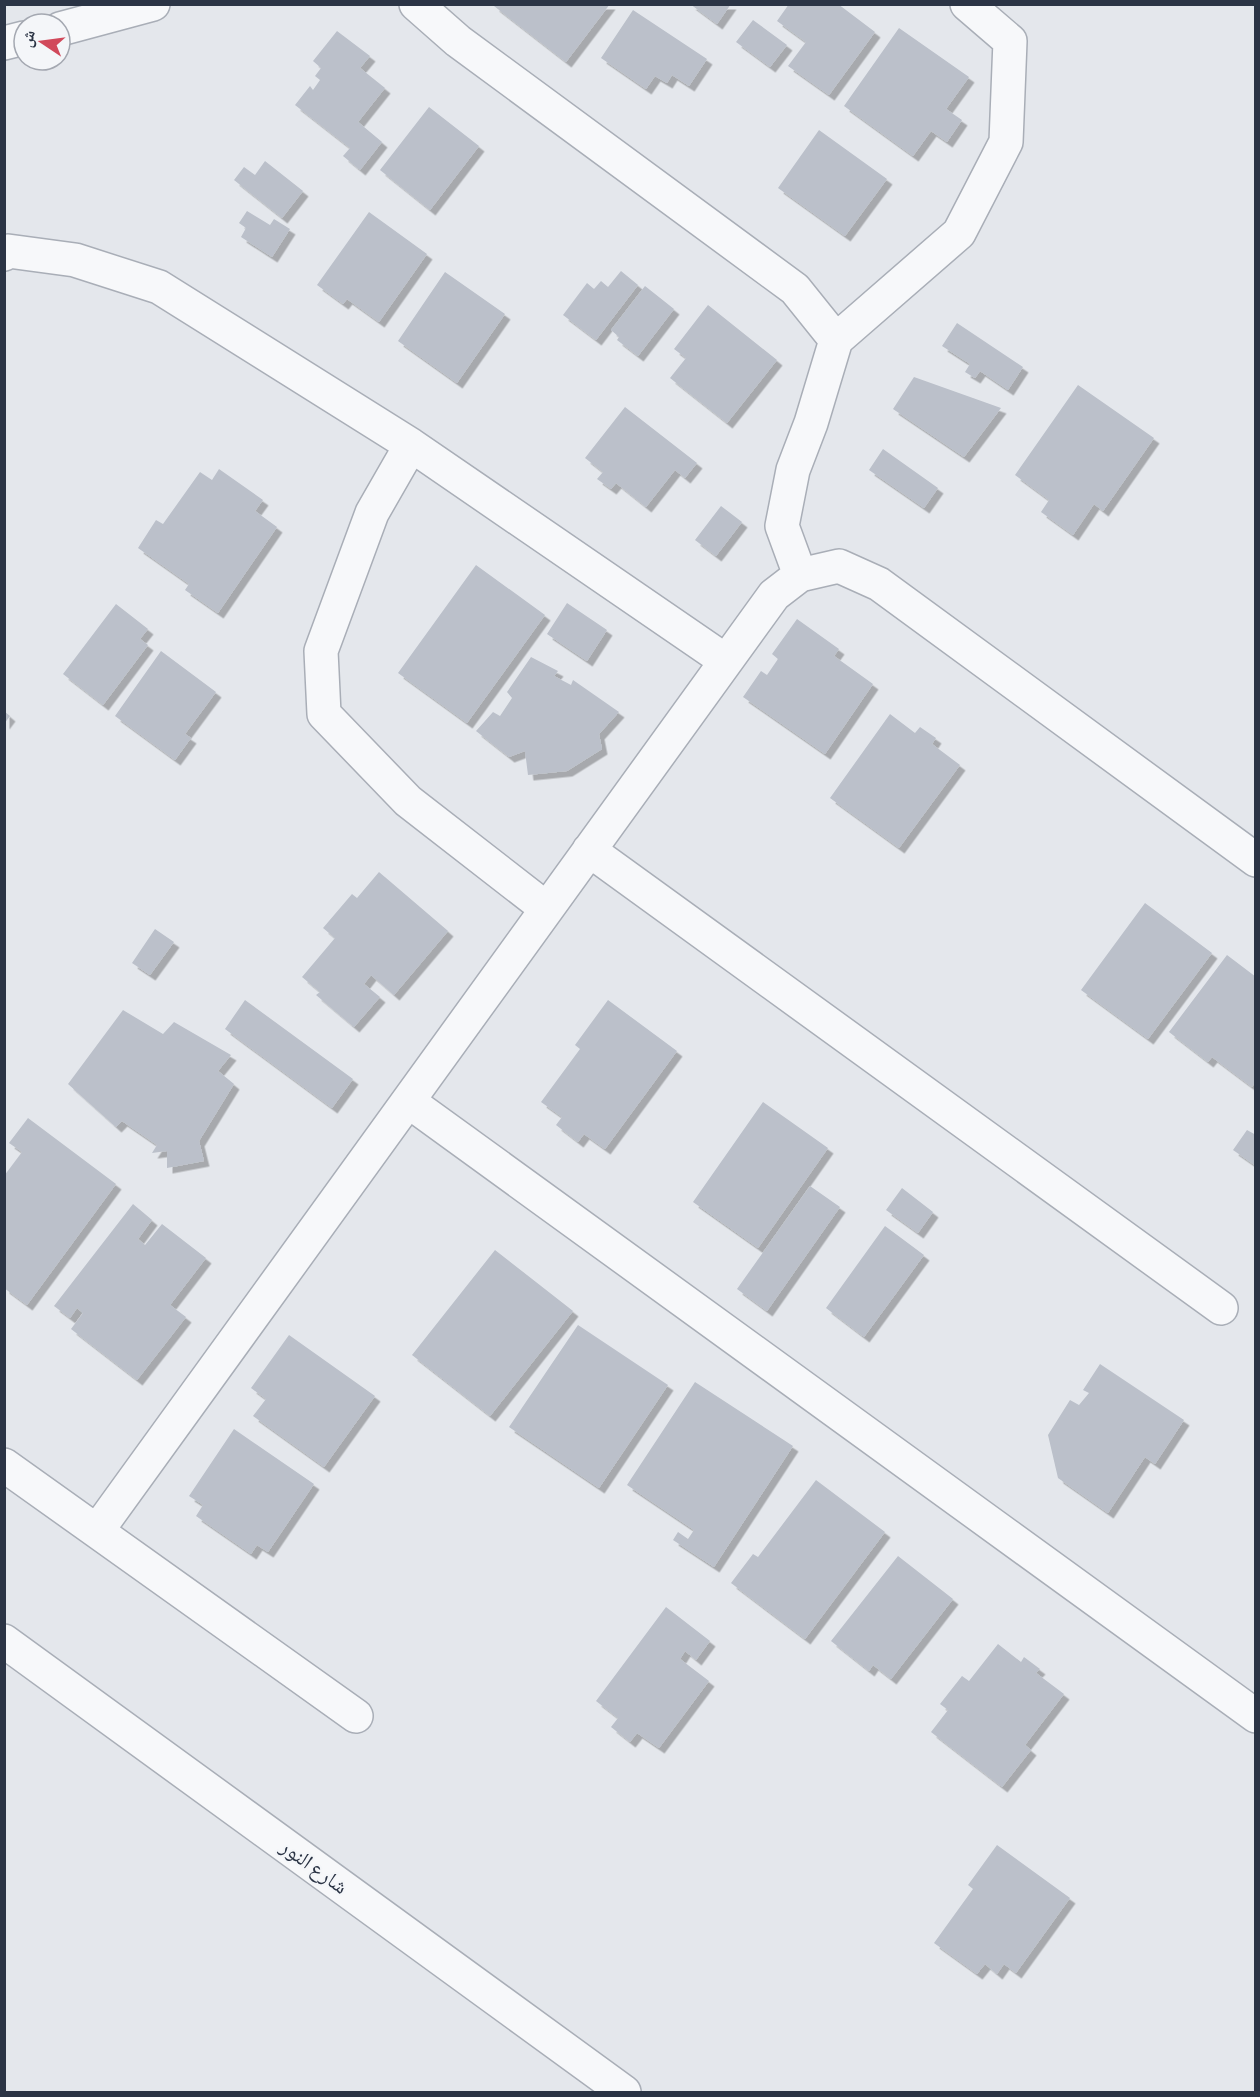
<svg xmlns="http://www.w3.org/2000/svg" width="1260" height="2097" font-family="'Alegreya Sans','Noto Naskh Arabic',sans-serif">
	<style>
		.building { fill: #bbc0ca; filter: url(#shadow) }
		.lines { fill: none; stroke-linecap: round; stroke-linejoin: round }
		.minor-casing { stroke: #a9aeb7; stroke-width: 36 }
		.minor { stroke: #f7f8fa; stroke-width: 33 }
		.labels { text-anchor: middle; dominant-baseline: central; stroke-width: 4.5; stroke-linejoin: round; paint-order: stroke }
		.street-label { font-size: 21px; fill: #2b3445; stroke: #f4f6f9 }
	</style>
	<defs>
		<filter id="shadow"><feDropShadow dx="5.5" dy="5.5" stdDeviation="0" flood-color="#0004"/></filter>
	</defs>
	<rect width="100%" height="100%" fill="#e4e7ec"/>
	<path class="building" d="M495,4h115l-44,58 -72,-56z
		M690,4h41l-14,20z
		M789,4h49l37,28 -46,63 -41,-29 18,-24 -29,-21z
		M633,10l74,49 -18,27 -17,-11 -5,8 -12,-7 -9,13 -45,-31z
		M753,20l34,25 -17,22 -34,-25z
		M899,28l70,49 -23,32 16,11 -15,22 -16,-11 -18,25 -69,-50z
		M337,31l33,25 -10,12 25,20 -27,34 24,20 -22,28 -17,-14 7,-8 -55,-43 15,-19 3,4 7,-10 -5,-4 6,-8 -8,-7z
		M429,107l50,39 -49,64 -50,-40z
		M819,130l68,49 -42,57 -67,-48z
		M265,161l38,30 -21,27 -48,-38 10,-13 11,8z
		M247,211l23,14 4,-6 16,10 -18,28 -31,-20 5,-9 -7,-5z
		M369,212l58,42 -48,68 -32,-23 -4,5 -26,-19z
		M621,271l17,14 -42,55 -33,-25 24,-32 7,6 7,-8 7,6z
		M445,272l60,42 -48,69 -59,-42z
		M645,286l29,23 -36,47 -21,-16 2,-3 -8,-7z
		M708,305l69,55 -50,63 -57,-45 16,-20 -12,-9z
		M957,323l66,44 -15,23 -28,-19 -5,7 -10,-6 5,-8 -28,-18z
		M914,377l87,31 -37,49 -71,-48z
		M1078,385l76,53 -51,73 -9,-7 -21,31 -32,-23 8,-12 -34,-25z
		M625,407l72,56 -12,15 -10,-8 -29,37 -30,-24 -5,6 -14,-10 6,-7 -18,-14z
		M883,449l55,39 -14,20 -55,-38z
		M219,469l44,31 -8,11 22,16 -59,86 -33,-23 4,-6 -51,-36 18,-28 7,4 37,-52 12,8z
		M721,506l21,16 -26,34 -21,-16z
		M476,565l69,50 -78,108 -69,-50z
		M567,603l40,27 -20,31 -40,-27z
		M116,604l32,25 -8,10 8,6 -45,60 -40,-31z
		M797,619l42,30 -5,7 39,28 -48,70 -82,-57 18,-26 6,4 11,-16 -6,-5z
		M161,651l55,41 -31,42 6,4 -16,22 -60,-44z
		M531,657l27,14 -4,5 17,9 2,-5 46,32 -20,22 3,15 -35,22 -39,4 -3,-24 -16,6 -33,-26 17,-19 7,4 12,-18 -5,-6z
		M4,711l6,5 -6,8z
		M890,714l25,19 5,-6 16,11 -4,6 28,21 -61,83 -69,-50z
		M379,872l69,59 -54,64 -23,-20 -7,9 16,13 -26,30 -38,-32 4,-3 -18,-15 33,-39 -12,-10 29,-34 5,4z
		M1145,903l67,50 -64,86 -67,-49z
		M155,929l19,13 -24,33 -18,-12z
		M1227,955l29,22v104l-4,6 -40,-30 -4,5 -39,-30z
		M245,1000l108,79 -21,29 -107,-79z
		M608,1000l69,51 -72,98 -21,-15 -6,8 -22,-17 6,-8 -21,-15 39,-53 -5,-4z
		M123,1010l40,24 11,-12 57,33 -13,16 16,13 -35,57 5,20 -37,7v-17l-15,2 5,-8 -35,-24 -6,6 -48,-43z
		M763,1102l65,46 -70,100 -65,-46z
		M28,1118l88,66 -89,121 -23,-17v-112l18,-24 -13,-9z
		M1247,1130l9,5v31l-23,-16z
		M810,1186l30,21 -73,104 -30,-22z
		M902,1188l31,24 -15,21 -32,-23z
		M133,1204l19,16 -14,19 7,6 17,-21 44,34 -36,47 16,12 -49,63 -66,-51 12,-16 -6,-5 -7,10 -16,-12z
		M885,1226l39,29 -60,82 -38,-29z
		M495,1250l78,61 -83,105 -78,-61z
		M578,1325l90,60 -69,103 -90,-61z
		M289,1335l86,61 -51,71 -71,-51 13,-17 -15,-11z
		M1100,1364l84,56 -29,44 -10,-7 -37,56 -50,-35 -10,-43 22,-35 9,5 10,-12 -6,-3z
		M695,1382l98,64 -79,121 -41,-27 5,-8 10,7 6,-9 -67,-45z
		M234,1429l80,55 -46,68 -11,-7 -6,9 -55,-38 7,-11 -14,-9z
		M816,1480l69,52 -80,107 -74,-56 22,-29 5,3z
		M898,1556l55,43 -62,80 -18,-14 -4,6 -38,-30z
		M666,1607l44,34 -14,19 -11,-9 -5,8 29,22 -50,67 -22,-15 -7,9 -19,-15 7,-9 -22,-17z
		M998,1644l23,18 3,-5 16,12 -4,4 28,21 -39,51 6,5 -29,37 -71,-55 17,-22 -8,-6 22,-28 7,5z
		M997,1845l73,53 -54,75 -12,-9 -7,10 -12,-10 -8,10 -43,-31 39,-54 -5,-4z"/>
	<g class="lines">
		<g class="minor-casing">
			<path id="minor" d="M416,4l42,37 337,248 41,51 -25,83 -18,47 -11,56 18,49
				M60,29l93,-25
				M4,43l20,-5
				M4,254l4,-3 67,9 84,27 252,158 315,216
				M836,340l123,-107 47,-91 4,-101 -43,-37
				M411,445l-39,68 -51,138 3,63 84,87 139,108
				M589,850l632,458
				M408,1101l848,615
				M4,1465l352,251
				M97,1531l677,-936 26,-20 39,-9 40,18 377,276
				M4,1641l620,451"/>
		</g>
		<use href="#minor" class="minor"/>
	</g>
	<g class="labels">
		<g class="street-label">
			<text transform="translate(314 1867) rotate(36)">شارع النور</text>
		</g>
	</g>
	<rect width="1260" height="2097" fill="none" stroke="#2b3445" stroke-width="12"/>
	<g transform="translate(42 42) rotate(283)"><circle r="28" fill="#f4f6f9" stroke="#a4a8b1" stroke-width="1.5"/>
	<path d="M0-4.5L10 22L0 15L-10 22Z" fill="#d1495b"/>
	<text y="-9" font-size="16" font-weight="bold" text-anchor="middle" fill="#2b3445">ش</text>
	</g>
</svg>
